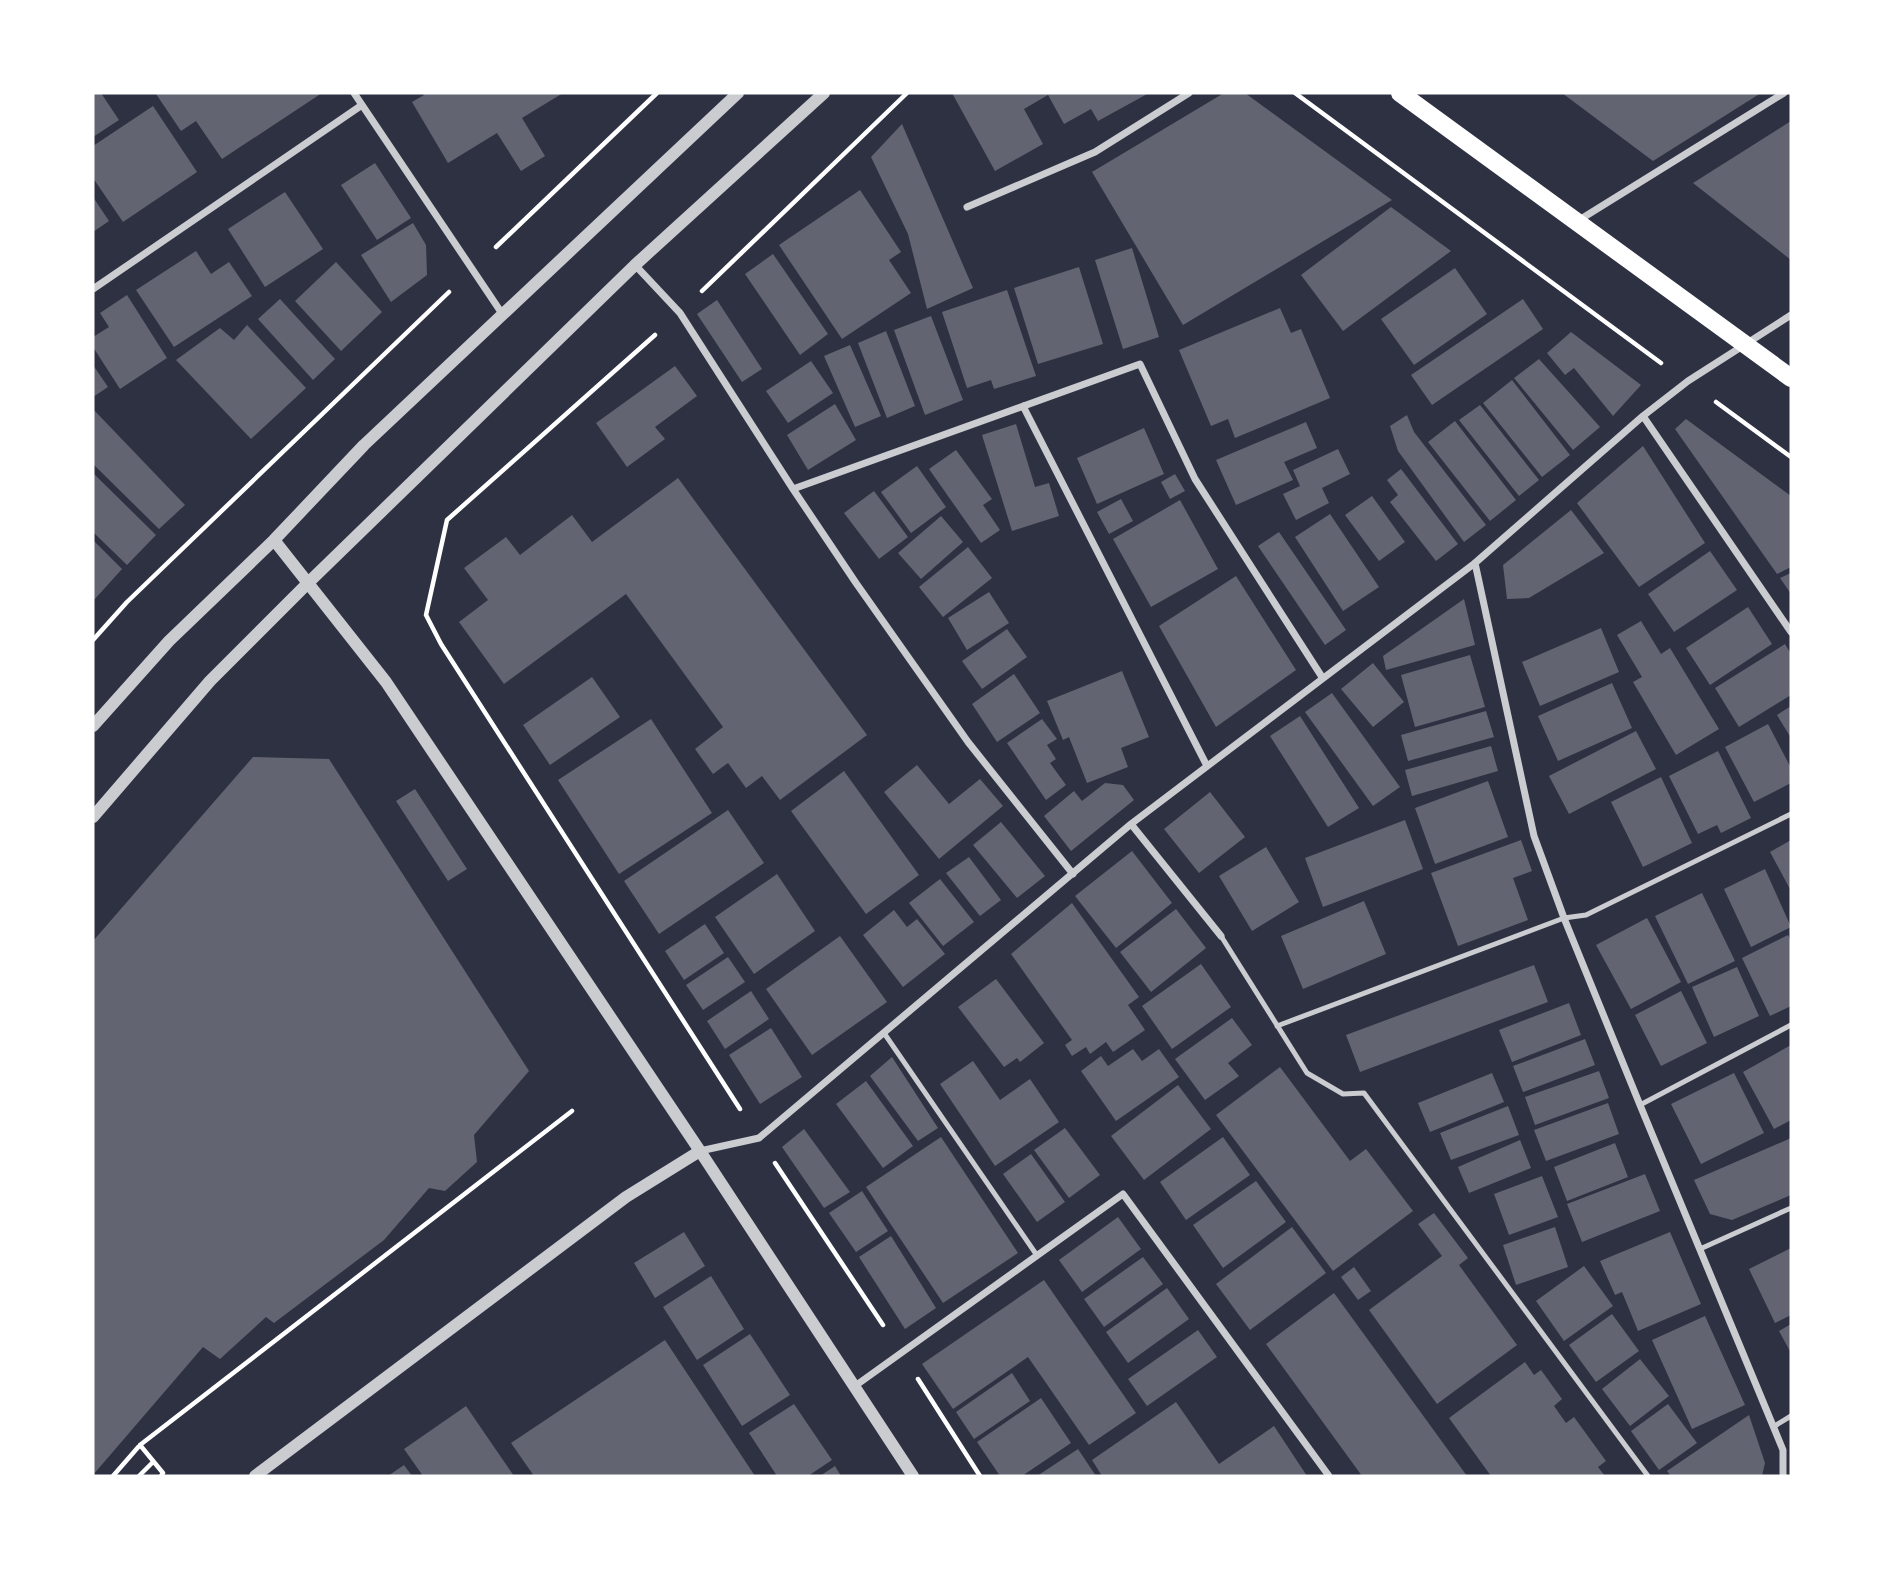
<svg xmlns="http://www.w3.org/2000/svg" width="1884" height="1569" font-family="Ubuntu,sans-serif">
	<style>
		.building { fill: #626471 }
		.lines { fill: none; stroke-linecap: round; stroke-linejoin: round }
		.path { stroke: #fff; stroke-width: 4.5 }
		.service { stroke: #caccd0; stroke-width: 5 }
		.minor { stroke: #caccd0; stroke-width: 7 }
		.tertiary { stroke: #caccd0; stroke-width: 12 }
		.primary { stroke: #fff; stroke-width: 18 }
	</style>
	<rect width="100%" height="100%" fill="#2d3142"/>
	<path class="building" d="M93,93h8l18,27 -26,17z
		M158,93h164l-100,66 -26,-38 -15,10 -25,-37z
		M423,93h140l-41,25 23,38 -24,15 -24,-38 -49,30 -36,-61 12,-7z
		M952,93h197l-51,28 -7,-12 -27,15 -16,-29 -24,14 19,35 -48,27z
		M1224,93h21l147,107 -209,125 -91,-153z
		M1562,93h199l-108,68z
		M153,106l44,66 -74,50 -30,-44v-32z
		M1791,121v139l-98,-77z
		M902,124l71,164 -46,21 -19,-75 -37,-77z
		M375,163l36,55 -34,22 -36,-55z
		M860,190l41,62 -12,8 22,33 -69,46 -63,-94z
		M285,192l38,57 -58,38 -37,-58z
		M93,197l16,24 -16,11z
		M1391,207l60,44 -108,80 -42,-56z
		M413,223l13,22 1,30 -36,27 -30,-47z
		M1132,248l27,89 -36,12 -28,-89z
		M196,251l15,23 18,-12 23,34 -78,51 -38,-57z
		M773,254l55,80 -28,21 -55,-81z
		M336,262l46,50 -41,39 -46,-50z
		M1079,267l24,77 -65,20 -24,-76z
		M1455,268l32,46 -73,51 -33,-46z
		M1007,290l29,86 -42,13 -3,-9 -24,8 -25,-76z
		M127,295l40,63 -47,31 -27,-42v-10l16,-10 -9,-14z
		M280,299l55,60 -22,21 -55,-61z
		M1523,299l20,30 -111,76 -21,-30z
		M717,300l45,69 -20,13 -45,-68z
		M1280,308l11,25 10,-4 29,69 -95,40 -7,-19 -17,7 -32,-76z
		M931,316l32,84 -38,15 -31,-85z
		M247,325l59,63 -55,51 -75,-79 44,-32 14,12z
		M886,331l29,75 -28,12 -29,-75z
		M1571,332l70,53 -28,31 -39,-48 -9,7 -18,-22z
		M850,345l31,71 -26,11 -31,-71z
		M1539,359l61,68 -27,23 -59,-72z
		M811,361l22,32 -45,30 -22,-32z
		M93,365l15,22 -15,10z
		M675,366l22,30 -42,31 10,12 -38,28 -31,-44z
		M1512,380l58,75 -28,22 -59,-74z
		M835,404l21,36 -48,30 -21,-35z
		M1480,405l59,75 -20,16 -60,-76z
		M93,409l92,96 -26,24 -66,-65z
		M1407,415l7,17 72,93 -22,17 -66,-91 -8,-25z
		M1686,419l105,77v71l-14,7 -102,-145z
		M1455,421l61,79 -26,21 -62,-79z
		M1306,422l11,26 -33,14 9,18 -57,25 -20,-45z
		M1016,424l19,63 14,-4 10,33 -47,15 -30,-96z
		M1144,428l20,46 -67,30 -20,-46z
		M1643,446l62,97 -66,44 -62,-84z
		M1338,449l12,25 -28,14 7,15 -33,17 -13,-26 17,-8 -7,-16z
		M956,450l36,49 -9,6 17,25 -19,13 -52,-74z
		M917,466l29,41 -35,26 -30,-41z
		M1401,469l57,75 -22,17 -46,-59 8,-7 -11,-15z
		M93,473l63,62 -29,30 -34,-33z
		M1175,474l10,17 -15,8 -9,-17z
		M678,478l189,257 -87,65 -18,-24 -16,12 -18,-25 -15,11 -18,-25 28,-22 -97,-133 -122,90 -45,-62 29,-22 -24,-32 42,-31 14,18 52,-40 20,27z
		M874,491l34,46 -29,22 -35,-46z
		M1372,496l33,46 -26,19 -34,-46z
		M1121,499l12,22 -24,13 -12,-22z
		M1180,500l38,69 -67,38 -38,-68z
		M1571,510l33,43 -75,45 -22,1 -4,-34z
		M1330,514l49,73 -36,24 -48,-74z
		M941,516l22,26 -42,37 -23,-26z
		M1279,532l67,98 -21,15 -67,-99z
		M93,540l29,29 -28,31 -1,-2z
		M968,547l24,31 -49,39 -24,-30z
		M1710,551l27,39 -63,42 -26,-38z
		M1791,573v21l-11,-16z
		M1236,576l60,94 -80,57 -57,-101z
		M989,592l20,31 -42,27 -19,-32z
		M1464,599l11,46 -89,25 -3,-14z
		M1748,607l24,37 -62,41 -24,-37z
		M1641,621l20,33 9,-6 49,81 -43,26 -43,-73 9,-5 -25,-42z
		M1601,628l18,44 -79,34 -18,-44z
		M1007,629l20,28 -45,32 -20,-28z
		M1785,644l6,10v41l-52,32 -24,-39z
		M1470,655l15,52 -70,20 -14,-52z
		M1373,663l31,39 -31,25 -32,-38z
		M1122,671l27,66 -28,11 7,19 -41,16 -18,-46 -6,3 -16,-39z
		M1014,674l26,39 -43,29 -25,-38z
		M592,677l28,40 -70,48 -27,-40z
		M1612,683l20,45 -74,33 -20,-45z
		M1332,693l68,94 -27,19 -68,-94z
		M1791,706v32l-14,-23z
		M1486,711l8,26 -86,24 -7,-26z
		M1300,716l59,92 -31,19 -58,-91z
		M651,719l61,94 -93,61 -61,-94z
		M1042,719l15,20 -10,6 9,14 -6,4 16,22 -20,15 -39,-57z
		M1768,724l23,44v15l-37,19 -29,-55z
		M1636,731l20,38 -87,45 -20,-38z
		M1491,746l7,25 -86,25 -7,-26z
		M1718,751l33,67 -30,15 -4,-8 -19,9 -29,-58z
		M253,757l76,2 200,312 -55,64 3,27 -32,29 -16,-3 -45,52 -110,83 -8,-6 -46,42 -17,-12 -110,128v-534z
		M917,765l32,39 31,-25 23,27 -64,53 -55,-67z
		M844,771l75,104 -53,39 -75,-103z
		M1661,777l31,66 -49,24 -32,-65z
		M1488,781l20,56 -73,27 -20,-56z
		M1105,783l18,2 11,15 -63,51 -27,-35 30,-25 8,10z
		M415,789l52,80 -19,12 -52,-80z
		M1210,792l35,45 -46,36 -35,-44z
		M728,810l36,53 -105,71 -35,-53z
		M1405,820l18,49 -100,38 -18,-49z
		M1001,822l44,54 -28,22 -44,-53z
		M1521,840l11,31 -19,7 15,42 -70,26 -27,-73z
		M1791,840v51l-21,-39z
		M1266,847l33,55 -47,29 -33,-55z
		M1132,851l40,52 -56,45 -41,-52z
		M969,857l32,43 -21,16 -34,-43z
		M1765,869l26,58 -40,20 -27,-58z
		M777,874l38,57 -61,43 -39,-57z
		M940,879l34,43 -31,24 -34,-43z
		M1702,893l33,68 -47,23 -33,-68z
		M1364,901l22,53 -83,35 -22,-53z
		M1072,903l67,94 -11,8 17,25 -32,22 -7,-10 -16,12 -4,-7 -14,9 -7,-11 7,-5 -61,-86z
		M1176,909l30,39 -55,44 -31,-40z
		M894,910l13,17 10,-8 28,35 -42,33 -40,-52z
		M1647,918l34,64 -50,27 -35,-64z
		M705,924l19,29 -40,27 -19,-29z
		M1788,935l3,6v65l-21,10 -28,-58z
		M840,936l47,66 -75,53 -46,-66z
		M728,957l17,25 -42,28 -17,-25z
		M1201,964l30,43 -59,42 -30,-43z
		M1534,965l14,37 -188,70 -14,-37z
		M1737,967l22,49 -45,21 -22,-50z
		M996,979l48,64 -24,19 -3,-4 -13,9 -46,-60z
		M751,991l18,28 -44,30 -18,-28z
		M1681,991l26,52 -46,23 -26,-51z
		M1569,1003l12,32 -69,27 -13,-32z
		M1232,1018l20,27 -24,18 11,13 -34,24 -30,-41z
		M771,1028l31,49 -42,27 -31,-49z
		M1585,1039l10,26 -72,27 -10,-26z
		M1791,1045v75l-17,9 -31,-57z
		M1133,1049l9,12 17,-12 20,28 -63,44 -35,-50 20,-15 7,10z
		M892,1057l46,71 -20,13 -48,-65z
		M973,1061l27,39 30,-21 29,43 -64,44 -55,-82z
		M1280,1067l70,94 16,-12 47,62 -80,60 -117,-156z
		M1599,1071l10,27 -74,27 -10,-28z
		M1492,1073l12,29 -74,30 -12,-29z
		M1734,1073l30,60 -63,31 -30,-60z
		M866,1081l47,65 -30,22 -47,-64z
		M1178,1085l33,44 -67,51 -33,-44z
		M1608,1103l11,31 -73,27 -12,-31z
		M1508,1106l11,29 -68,25 -11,-27z
		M1065,1128l35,47 -31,23 -35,-48z
		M804,1129l46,63 -26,16 -42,-61z
		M941,1137l77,116 -75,50 -77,-116z
		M1223,1137l27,38 -64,45 -26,-38z
		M1791,1138v57l-59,25 -22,-6 -16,-34z
		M1520,1140l11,28 -62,25 -11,-26z
		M1615,1143l13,34 -61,24 -13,-34z
		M1031,1154l34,48 -28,20 -34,-48z
		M1645,1174l15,37 -78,31 -15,-38z
		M1542,1176l16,41 -49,18 -15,-41z
		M1256,1181l30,41 -63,46 -30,-43z
		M862,1191l26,40 -32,21 -27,-39z
		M1434,1213l34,45 -9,7 58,80 -80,59 -68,-94 73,-54 -24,-32z
		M1118,1217l23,32 -59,43 -23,-32z
		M1292,1227l34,46 -76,57 -34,-46z
		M1555,1227l13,40 -52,18 -13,-40z
		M684,1232l21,34 -50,32 -21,-35z
		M1670,1232l31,72 -63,27 -16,-39 -7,3 -15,-34z
		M891,1236l45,72 -31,21 -46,-72z
		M1791,1248v67l-16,8 -26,-54z
		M1143,1257l20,27 -59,43 -20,-28z
		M1584,1266l29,40 -49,35 -28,-40z
		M1354,1267l17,24 -13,9 -17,-23z
		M711,1276l33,53 -47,31 -34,-53z
		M1044,1280l92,133 -47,32 -61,-88 -75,52 -31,-45z
		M1167,1288l22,31 -61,44 -22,-31z
		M1334,1293l133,183h-105l-96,-132z
		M1612,1314l27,37 -43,31 -27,-37z
		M1705,1316l40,89 -53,24 -40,-89z
		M1791,1324v29l-12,-22z
		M1198,1330l19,27 -70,49 -19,-27z
		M750,1334l40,61 -48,31 -39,-61z
		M665,1340l90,136h-221l-23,-33z
		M1640,1359l29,37 -39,30 -28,-37z
		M1525,1362l9,13 7,-5 21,29 -8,7 12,17 8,-6 32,44 -8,6 7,9h-114l-42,-58z
		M1012,1373l18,28 -56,38 -18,-27z
		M1041,1398l30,45 -49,33h-22l-23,-34z
		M1176,1402l43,62 55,-38 33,50h-205l-10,-16z
		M794,1404l38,56 -24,16h-31l-28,-43z
		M1668,1404l29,39 -38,27 -28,-39z
		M466,1406l48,70h-91l-19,-27z
		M1749,1415l16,48 -3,13h-91l-4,-5z
		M1078,1449l18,27h-59z
		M404,1465l8,11h-24z
		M835,1466l6,10h-21z"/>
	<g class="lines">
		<path class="path" d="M1295,93l366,270
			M496,247l161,-154
			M702,291l205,-198
			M655,335l-208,185 -21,95 15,29 299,465
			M1716,402l75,55
			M93,640l34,-38 322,-310
			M775,1163l108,162
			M918,1379l62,97
			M113,1476l27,-31
			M139,1476l14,-14
			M161,1476l2,-3 -23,-28 432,-334"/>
		<path class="service" d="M1221,936l86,137 36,21 21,-1 284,383
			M1277,1026l287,-108 22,-3 205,-101
			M884,1033l152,221
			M1640,1105l151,-80
			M1700,1249l91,-41
			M1773,1427l18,-11"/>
		<path class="minor" d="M354,93l149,222
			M967,207l128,-55 94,-59
			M1576,222l208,-129
			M635,265l45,48 113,176 63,94 112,159 105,132
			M93,289l269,-184
			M1023,406l184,360
			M1643,416l148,216
			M793,489l347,-125 55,115 127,198
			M1475,563l59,273 30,82 76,187 143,345v26
			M1131,824l90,112
			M700,1151l59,-13 372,-314 344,-261 168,-147 45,-35 103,-66
			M855,1386l268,-192 206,282"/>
		<path class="tertiary" d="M274,540l112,142 314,469 213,325
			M93,726l76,-85 105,-101 90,-95 374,-352
			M93,817l117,-136 98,-98 327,-318 189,-172
			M255,1476l371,-279 74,-46"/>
		<path class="primary" d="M1400,93l391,285"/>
	</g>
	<rect width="1884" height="1569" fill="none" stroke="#ffffff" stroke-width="189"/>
</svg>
